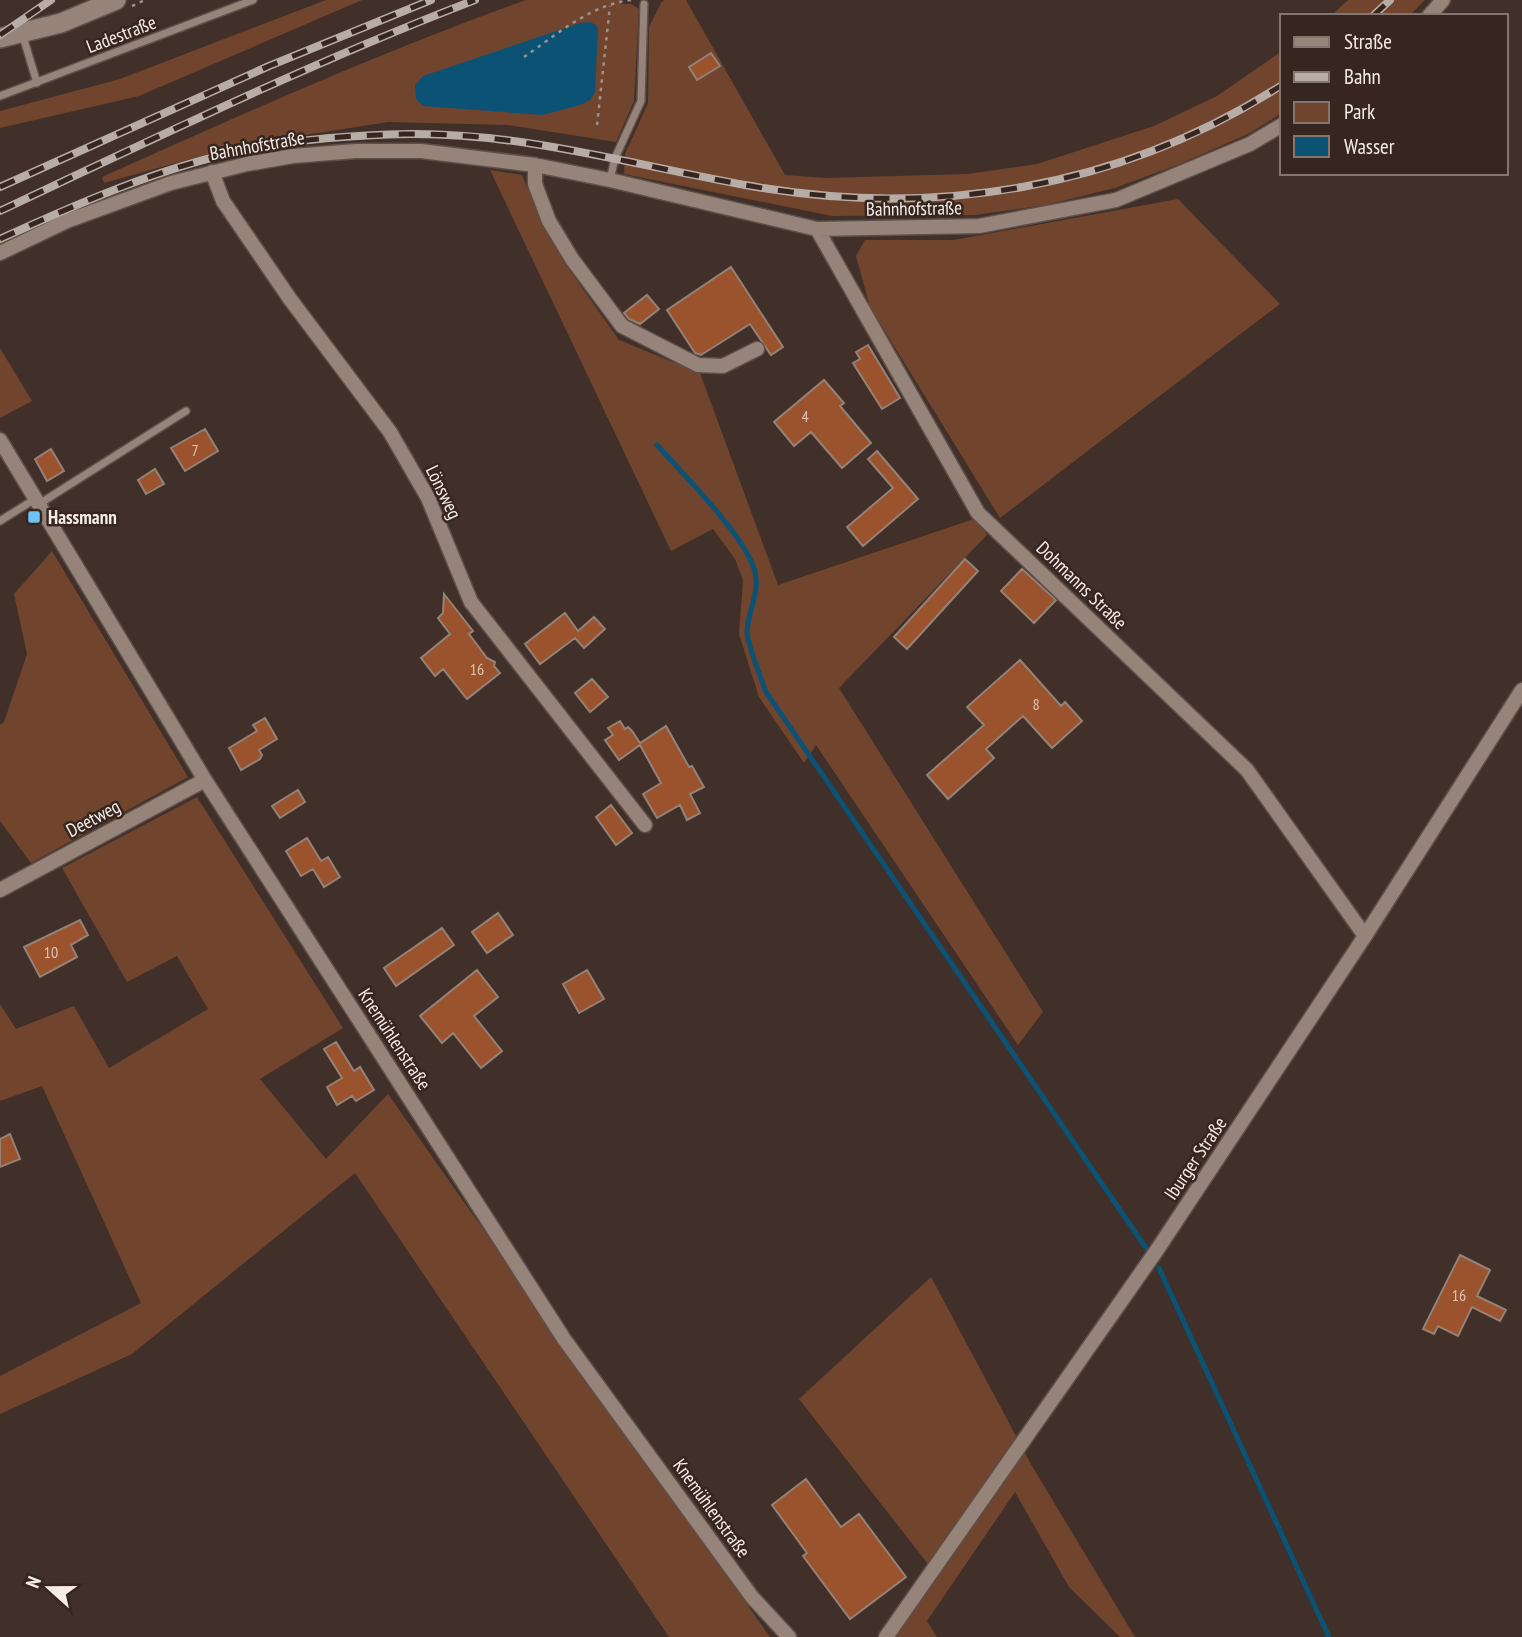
<svg xmlns="http://www.w3.org/2000/svg" width="1522" height="1637" font-family="'PT Sans Narrow',sans-serif">
	<style>
		.green { fill: #71442e }
		.water { fill: #0b5275 }
		.lines { fill: none; stroke-linecap: round; stroke-linejoin: round }
		.stream { stroke: #0b5275; stroke-width: 5 }
		.building { fill: #9b532d; stroke: #948279; stroke-width: 2 }
		.lane-casing { stroke: #5c4f49; stroke-width: 10 }
		.street-casing { stroke: #5c4f49; stroke-width: 17 }
		.secondary-casing { stroke: #5c4f49; stroke-width: 22 }
		.path { stroke: #9e918b; stroke-width: 2.5; stroke-dasharray: 3.5 5; stroke-linecap: butt }
		.lane { stroke: #96837a; stroke-width: 7 }
		.street { stroke: #96837a; stroke-width: 14 }
		.secondary { stroke: #96837a; stroke-width: 19 }
		.rail-casing { stroke: #b8aca7; stroke-width: 8 }
		.rail { stroke: #36261f; stroke-width: 5; stroke-dasharray: 16; stroke-linecap: butt }
		.poi-dot { fill: #6fc2f4; stroke: #36261f; stroke-width: 2.5 }
		.labels { text-anchor: middle; dominant-baseline: central; stroke-width: 5; stroke-linejoin: round; paint-order: stroke }
		.number-label { font-size: 16px; fill: #dfc6b8 }
		.street-label { font-size: 19px; fill: #f6ece7; stroke: #36261f }
		.poi-label { font-size: 19px; font-weight: bold; fill: #f6ece7; stroke: #36261f; text-anchor: start }
	</style>
	<rect width="100%" height="100%" fill="#403029"/>
	<path class="green" d="M326,0h36l-223,96 -139,32v-17l120,-32z
		M526,0h95l1,4h9l8,5 -5,92 -18,41 -108,-17 -120,-3 -147,23 -137,38 -2,-6c140,-63 279,-125 424,-177z
		M664,0h22l99,175 40,3 142,-4 70,-10 117,-38 63,-30 65,-45v62l-34,21 -68,30 -65,24 -69,17 -71,10 -143,1 -208,-42 1,-20 23,-51 1,-76 12,-24z
		M1348,0h77l-16,16h-78z
		M490,170l32,5 21,50 23,40 53,75 81,33 78,212 199,-67 10,17 -148,153 204,324 -25,33 -202,-300 -12,18 -45,-66 -20,-63 4,-54 -8,-21 -22,-30 -42,22z
		M1178,199l102,105 -280,214 -130,-211 -14,-51 9,-16h89z
		M0,348l32,53 -32,17z
		M52,551l136,226 -157,86 -31,-42v-96l4,-3 23,-68 -13,-60z
		M197,797l146,231 -83,51 66,80 62,-65 382,543h-101l-314,-464 -223,181 -132,60v-38l141,-73 -99,-217 -42,15v-97l16,25 58,-23 35,62 99,-59 -31,-53 -50,26 -65,-114z
		M931,1277l101,189 103,171h-15l-51,-50 -54,-95 -88,129 10,16h-57l48,-73 -129,-165z"/>
	<path class="water" d="M590,22l6,3 2,5 -3,62 -5,8 -10,5 -38,10 -119,-9 -7,-7 -1,-14 8,-9 157,-53z"/>
	<g class="lines">
		<path class="stream" d="M657,445c26,29 90,93 98,127 5,21 -7,39 -8,59 0,13 14,47 19,61l380,556
			M1159,1268l170,369"/>
	</g>
	<path class="building" d="M711,53l9,13 -23,14 -8,-13z
		M731,267l52,80 -12,8 -21,-31 -49,31 -6,-2 -28,-43z
		M647,295l12,14 -19,15 -11,-5 -5,-6z
		M868,345l32,53 -18,11 -29,-46 7,-4 -4,-7z
		M824,380l20,23 -4,3 31,37 -29,25 -31,-36 -17,14 -20,-24z
		M205,429l13,22 -33,20 -14,-23z
		M51,449l13,22 -17,10 -12,-22z
		M877,451l41,48 -55,47 -16,-19 46,-39 -25,-29z
		M155,469l9,15 -18,10 -8,-14z
		M965,559l13,12 -71,78 -13,-12z
		M1022,569l34,31 -22,23 -33,-32z
		M444,594l29,37 -4,3 18,24 8,4 -1,4 6,7 -33,26 -24,-30 -8,7 -14,-18 29,-24 -12,-16 5,-5z
		M565,613l13,18 16,-14 11,12 -21,19 -9,-10 -35,26 -15,-20z
		M1020,660l41,46 4,-4 17,19 -30,27 -29,-32 -37,33 8,9 -46,41 -21,-24 57,-50 -17,-18z
		M592,679l16,18 -18,15 -15,-19z
		M265,718l12,21 -18,11 3,5 -2,4 -19,11 -12,-22 28,-17 -4,-6z
		M620,721l5,8 3,-2 4,4 8,12 26,-17 23,41 3,-1 12,21 -14,7 10,19 -13,7 -7,-15 -23,13 -14,-24 18,-11 -21,-38 -21,15 -14,-20 8,-5 -5,-7z
		M298,790l7,12 -25,16 -8,-12z
		M611,805l21,28 -16,12 -20,-28z
		M307,838l14,23 7,-4 12,20 -16,10 -11,-18 -12,7 -15,-25z
		M498,913l15,22 -26,18 -15,-21z
		M80,920l8,15 -17,10 6,12 -37,20 -16,-30z
		M442,928l12,17 -58,41 -12,-18z
		M477,970l21,27 -24,19 28,35 -21,17 -28,-35 -11,10 -22,-27z
		M587,970l17,29 -25,14 -16,-29z
		M336,1042l18,29 6,-4 14,23 -18,11 -4,-5 -15,9 -10,-18 15,-9 -18,-29z
		M10,1134l10,25 -20,8v-28z
		M1460,1255l30,15 -13,26 29,14 -6,11 -28,-14 -14,29 -20,-10 -4,8 -11,-5z
		M806,1479l35,48 18,-13 47,63 -56,42 -47,-63 4,-3 -35,-48z"/>
	<g class="lines">
		<g class="lane-casing">
			<path id="lane" d="M22,33l15,50
				M0,96l253,-96
				M610,180l5,-22 26,-57 3,-97
				M39,504l147,-93
				M0,521l35,-22"/>
		</g>
		<g class="street-casing">
			<path id="street" d="M1429,16l14,-16
				M535,165v19l14,37 23,38 50,67 76,39 25,1 34,-17
				M212,172l11,29 67,98 100,133 38,66 43,104 174,223
				M817,229l161,284 269,257 118,166
				M0,253l67,-32 104,-38 76,-19 46,-8 63,-5h65l114,14 75,15 207,49 162,-3 137,-26 134,-56 32,-19
				M0,440l205,340 359,559 188,258 37,40
				M0,890l205,-110
				M886,1637l271,-387 208,-314 157,-246"/>
		</g>
		<g class="secondary-casing">
			<path id="secondary" d="M0,38l61,-15 55,-23"/>
		</g>
		<path class="path" d="M132,6l13,-6
			M524,57c32,-22 66,-52 107,-57
			M597,125l13,-119"/>
		<use href="#lane" class="lane"/>
		<use href="#street" class="street"/>
		<use href="#secondary" class="secondary"/>
		<g class="rail-casing">
			<path id="rail" d="M1373,16l17,-16
				M0,35l51,-35
				M0,187l269,-121 162,-66
				M0,211c157,-74 313,-149 475,-211
				M0,239c79,-36 159,-71 244,-89 54,-11 110,-15 166,-16 114,-1 224,31 335,51 189,34 375,4 537,-100"/>
		</g>
		<use href="#rail" class="rail"/>
	</g>
	<rect class="poi-dot" x="27" y="510" width="14" height="14" rx="3.5"/>
	<g class="labels">
		<g class="number-label">
			<text x="805" y="416">4</text>
			<text x="195" y="450">7</text>
			<text x="477" y="669">16</text>
			<text x="1036" y="704">8</text>
			<text x="51" y="952">10</text>
			<text x="1459" y="1295">16</text>
		</g>
		<g class="street-label">
			<text transform="translate(121 34) rotate(-21)">Ladestraße</text>
			<text transform="translate(257 145) rotate(-10)">Bahnhofstraße</text>
			<text transform="translate(914 208) rotate(-1)">Bahnhofstraße</text>
			<text transform="translate(444 492) rotate(64)">Lönsweg</text>
			<text transform="translate(1082 585) rotate(44)">Dohmanns Straße</text>
			<text transform="translate(93 818) rotate(-28)">Deetweg</text>
			<text transform="translate(395 1039) rotate(57)">Knemühlenstraße</text>
			<text transform="translate(1195 1158) rotate(-56)">Iburger Straße</text>
			<text transform="translate(712 1508) rotate(54)">Knemühlenstraße</text>
		</g>
		<g class="poi-label">
			<text x="48" y="517">Hassmann</text>
		</g>
	</g>
	<rect x="1280" y="14" width="228" height="161" fill="#36261f" stroke="#83756f" stroke-width="2"/>
	<rect x="1294" y="37" width="35" height="10" fill="#96837a" stroke="#83756f" stroke-width="2"/>
	<text x="1344" y="49" font-size="21" fill="#f6ece7">Straße</text>
	<rect x="1294" y="72" width="35" height="10" fill="#b8aca7" stroke="#83756f" stroke-width="2"/>
	<text x="1344" y="84" font-size="21" fill="#f6ece7">Bahn</text>
	<rect x="1294" y="102" width="35" height="21" fill="#71442e" stroke="#83756f" stroke-width="2"/>
	<text x="1344" y="119" font-size="21" fill="#f6ece7">Park</text>
	<rect x="1294" y="136" width="35" height="21" fill="#0b5275" stroke="#83756f" stroke-width="2"/>
	<text x="1344" y="154" font-size="21" fill="#f6ece7">Wasser</text>
	<g transform="translate(49 1588) rotate(291)" stroke="#36261f" stroke-width="5" paint-order="stroke">
	<path d="M0-5L12 26L0 18L-12 26Z" fill="#f6ece7"/>
	<text y="-10" font-size="19" font-weight="bold" text-anchor="middle" fill="#f6ece7">N</text>
	</g>
</svg>
